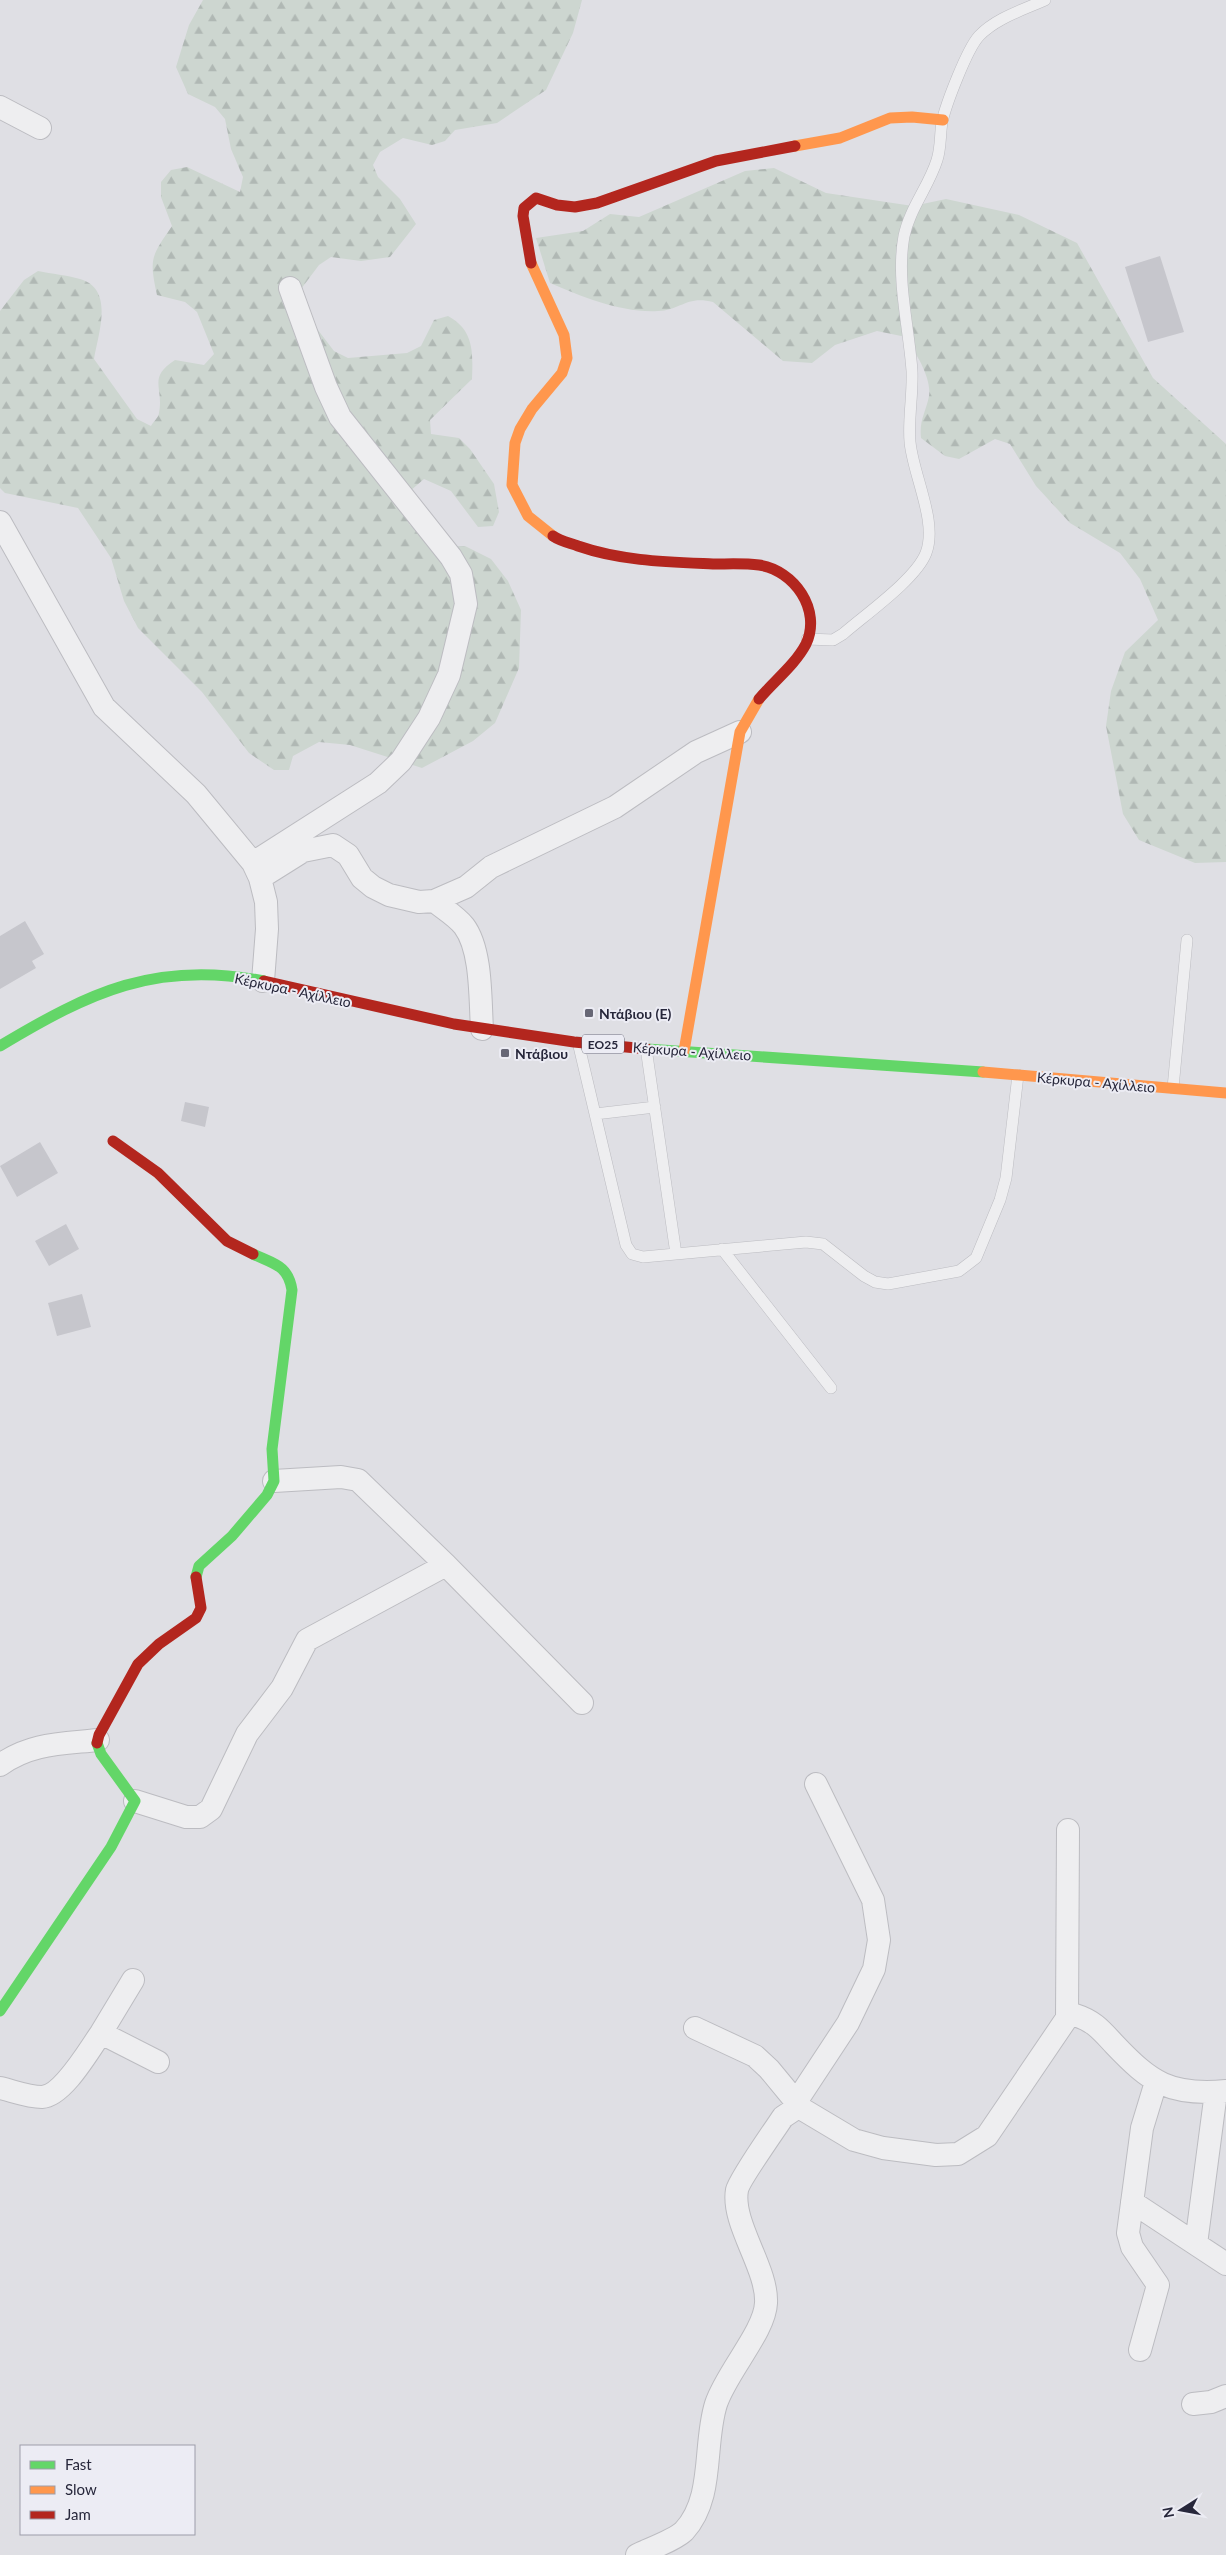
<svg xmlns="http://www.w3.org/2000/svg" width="1226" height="2555" font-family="Lato,sans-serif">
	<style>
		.forest { fill: url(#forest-firs) }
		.building { fill: #c6c6cc }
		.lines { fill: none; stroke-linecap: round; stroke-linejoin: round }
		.lane-casing { stroke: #bcbcc1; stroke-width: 12 }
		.street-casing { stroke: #bcbcc1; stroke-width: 24 }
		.lane { stroke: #eeeef0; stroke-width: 11 }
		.street { stroke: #eeeef0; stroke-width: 22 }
		.fast { stroke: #63d668; stroke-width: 11 }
		.slow { stroke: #ff974d; stroke-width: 11 }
		.jam { stroke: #b3261e; stroke-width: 11 }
		.poi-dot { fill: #676776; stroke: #ececf4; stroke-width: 2 }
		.labels { text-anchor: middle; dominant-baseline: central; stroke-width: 4; stroke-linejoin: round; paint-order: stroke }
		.shield { fill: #ececf4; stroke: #626272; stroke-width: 1 }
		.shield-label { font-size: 12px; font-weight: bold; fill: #27273b }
		.street-label { font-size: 14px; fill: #27273b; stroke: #ececf4 }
		.poi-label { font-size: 14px; font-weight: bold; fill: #27273b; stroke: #ececf4; text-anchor: start }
	</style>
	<defs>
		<pattern id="forest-firs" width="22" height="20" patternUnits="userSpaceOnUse" patternTransform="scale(1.25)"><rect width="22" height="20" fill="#cdd6d0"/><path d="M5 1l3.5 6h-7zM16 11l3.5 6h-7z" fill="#b0b8b4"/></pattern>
	</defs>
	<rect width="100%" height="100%" fill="#dfdfe4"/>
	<path class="forest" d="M203,0h379l-9,33 -27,57 -49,33 -42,7 -10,11 -13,4 -29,-7 -23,14 -7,13 5,12 22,22 16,25 -26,33 -29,4 -30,-4 -12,8 -18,24 7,28 26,34 14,7 59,-5 14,-7 13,-26 14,-4c26,14 25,36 24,63l-42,41 1,14 28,4 11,11 24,35 5,28 -6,14 -15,1 -27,-36 -27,-12 -22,19v14l8,13 39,22 16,-1 26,13 17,22 13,29 -2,58 -24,55 -22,18 -51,27 -72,-23 -31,-3 -26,14 -4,14h-15l-25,-17 -47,-61 -64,-64 -14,-27 -13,-43 -33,-50 -73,-15 -5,-5v-177l24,-31 14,-9c14,3 29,4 42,8 35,10 18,55 14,80l43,60 14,7c2,-4 8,-9 8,-13 5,-26 -12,-35 16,-53l29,5 10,-11 -17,-42 -12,-10 -28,-7c-8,-37 -6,-38 15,-69l-11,-29v-15l10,-12 16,-3 53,25 3,-15 -12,-28 -6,-30 -10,-12 -27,-13 -12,-27 13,-42z
		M774,168l52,25 87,13 33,-7 73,16 58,28 76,135 73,66v418l-31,1 -56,-23 -16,-26 -17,-88 5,-35 14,-39 33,-32 -18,-41 -20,-26 -50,-30 -34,-37 -26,-42 -15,-5 -36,20 -14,-3 -24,-18c-2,-18 5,-26 8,-42 3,-18 -14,-44 -23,-59l-29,-6 -42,14 -23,18 -29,-2 -70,-59c-26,-7 -32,8 -55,9 -37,2 -75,-14 -108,-28l-14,-45 47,-7 27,-17 29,3 106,-46z"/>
	<path class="building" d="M1160,256l24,76 -36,10 -23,-75z
		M25,921l19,33 -12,7 4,7 -36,21v-53z
		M185,1102l24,5 -4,20 -24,-6z
		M40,1142l18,31 -41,24 -17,-31z
		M66,1224l13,25 -30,17 -14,-25z
		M82,1294l9,33 -34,9 -9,-33z"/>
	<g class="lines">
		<g class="lane-casing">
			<path id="lane" d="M807,639l26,1 10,-6c23,-20 73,-55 83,-81 12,-31 -13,-78 -16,-111 -2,-23 3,-47 2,-71 -3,-44 -16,-92 -8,-135 6,-28 25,-50 33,-76 4,-12 3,-26 5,-38 4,-18 25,-73 37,-86 17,-18 44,-26 66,-36
				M578,1042l48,203 6,9 11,3 163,-15 17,2 41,32 11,6 13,2 71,-13 17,-13 24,-58 6,-22 12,-103
				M646,1048l30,206
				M1173,1088l14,-148
				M595,1114l60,-7
				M722,1249l109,139"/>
		</g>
		<g class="street-casing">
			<path id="street" d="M0,107l40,21
				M0,522l104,185 92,87 57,69 7,15 6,24 1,27 -4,52
				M253,863l125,-80 23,-22 28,-43 20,-43 17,-71 -5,-30 -10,-17 -111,-140 -14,-30 -36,-99
				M260,878l43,-27 30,-6 15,10 14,23 11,9 16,8 30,7 15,-1 32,-14 25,-20 124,-60 81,-55 44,-20
				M434,901c10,8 22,15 30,25 18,24 16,73 18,103
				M446,1565l136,138
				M0,1765c31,-22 61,-21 98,-25
				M135,1801l51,16h14l11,-8 36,-75 35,-46 25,-48 139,-75 -88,-85 -17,-3 -67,4
				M1067,2018l1,-188
				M695,2028l60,28 14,13 33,40
				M101,2033l32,-53
				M0,2088c13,3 28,9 42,9 21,-1 47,-47 59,-64l57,29
				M796,2102l52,-79 26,-54 5,-29 -6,-40 -57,-116
				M1132,2202l94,62
				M1196,2244l20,-152
				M1140,2350l18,-65 -26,-38 -4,-14 14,-105 14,-46
				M1193,2404l18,-2 15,-6
				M637,2555c12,-6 38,-15 47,-24 31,-34 19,-86 32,-127 10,-31 49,-73 50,-101 2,-34 -35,-80 -29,-113 2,-10 38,-61 46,-73l12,-8h7l52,31 29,8 53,7 22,-1 29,-18 80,-118 8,-3c19,6 26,15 39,29 37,39 56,52 112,47"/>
		</g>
		<use href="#lane" class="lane"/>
		<use href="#street" class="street"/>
		<path class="fast" d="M0,1046c90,-54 156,-86 264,-65
			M647,1049l336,23
			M196,1577l3,-11 33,-30 35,-41 7,-14 -2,-32 20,-159c-4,-25 -18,-26 -39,-36
			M0,2011l111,-164 24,-46 -34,-47 -4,-11"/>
		<path class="slow" d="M795,146l45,-8 50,-20 22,-1 31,3
			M531,263l33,72 3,23 -5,15 -30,36 -12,20 -5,14 -3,42 16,31 25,20
			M684,1051l56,-319 19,-33
			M983,1072l243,21"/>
		<path class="jam" d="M531,263l-8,-47 1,-8 12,-10 21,7 18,2 22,-4 119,-42 79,-15
			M553,536c7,5 17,7 25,10 43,15 90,16 135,18 15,0 31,-1 46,1 35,5 63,45 47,79 -11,21 -32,37 -47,55
			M264,981l190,43 120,18 73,7
			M113,1141l45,32 69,68 26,13
			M97,1743l2,-8 39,-71 21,-20 37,-26 5,-10 -5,-31"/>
	</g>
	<g class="poi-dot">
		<rect x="584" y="1008" width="10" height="10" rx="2.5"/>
		<rect x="500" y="1048" width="10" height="10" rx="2.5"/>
	</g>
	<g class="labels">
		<rect class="shield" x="582" y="1034.5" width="42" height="19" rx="4"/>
		<g class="shield-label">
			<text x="603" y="1044">ΕΟ25</text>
		</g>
		<g class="street-label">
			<text transform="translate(293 990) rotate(12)">Κέρκυρα - Αχίλλειο</text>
			<text transform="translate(692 1051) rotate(4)">Κέρκυρα - Αχίλλειο</text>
			<text transform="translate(1096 1082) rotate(5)">Κέρκυρα - Αχίλλειο</text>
		</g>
		<g class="poi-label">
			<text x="599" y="1013">Ντάβιου (E)</text>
			<text x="515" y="1053">Ντάβιου</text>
		</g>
	</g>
	<rect x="20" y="2445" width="175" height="90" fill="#ececf4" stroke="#9d9daa"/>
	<rect x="30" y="2461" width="25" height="8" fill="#63d668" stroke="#9d9daa"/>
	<text x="65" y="2470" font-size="15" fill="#27273b">Fast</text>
	<rect x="30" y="2486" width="25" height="8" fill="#ff974d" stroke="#9d9daa"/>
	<text x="65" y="2495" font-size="15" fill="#27273b">Slow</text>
	<rect x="30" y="2511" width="25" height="8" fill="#b3261e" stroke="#9d9daa"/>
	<text x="65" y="2520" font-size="15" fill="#27273b">Jam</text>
	<g transform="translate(1181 2510) rotate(259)" stroke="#ececf4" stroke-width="4" paint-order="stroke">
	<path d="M0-4L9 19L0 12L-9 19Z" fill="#27273b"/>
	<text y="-8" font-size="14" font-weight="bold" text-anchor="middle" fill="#27273b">N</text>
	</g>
</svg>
